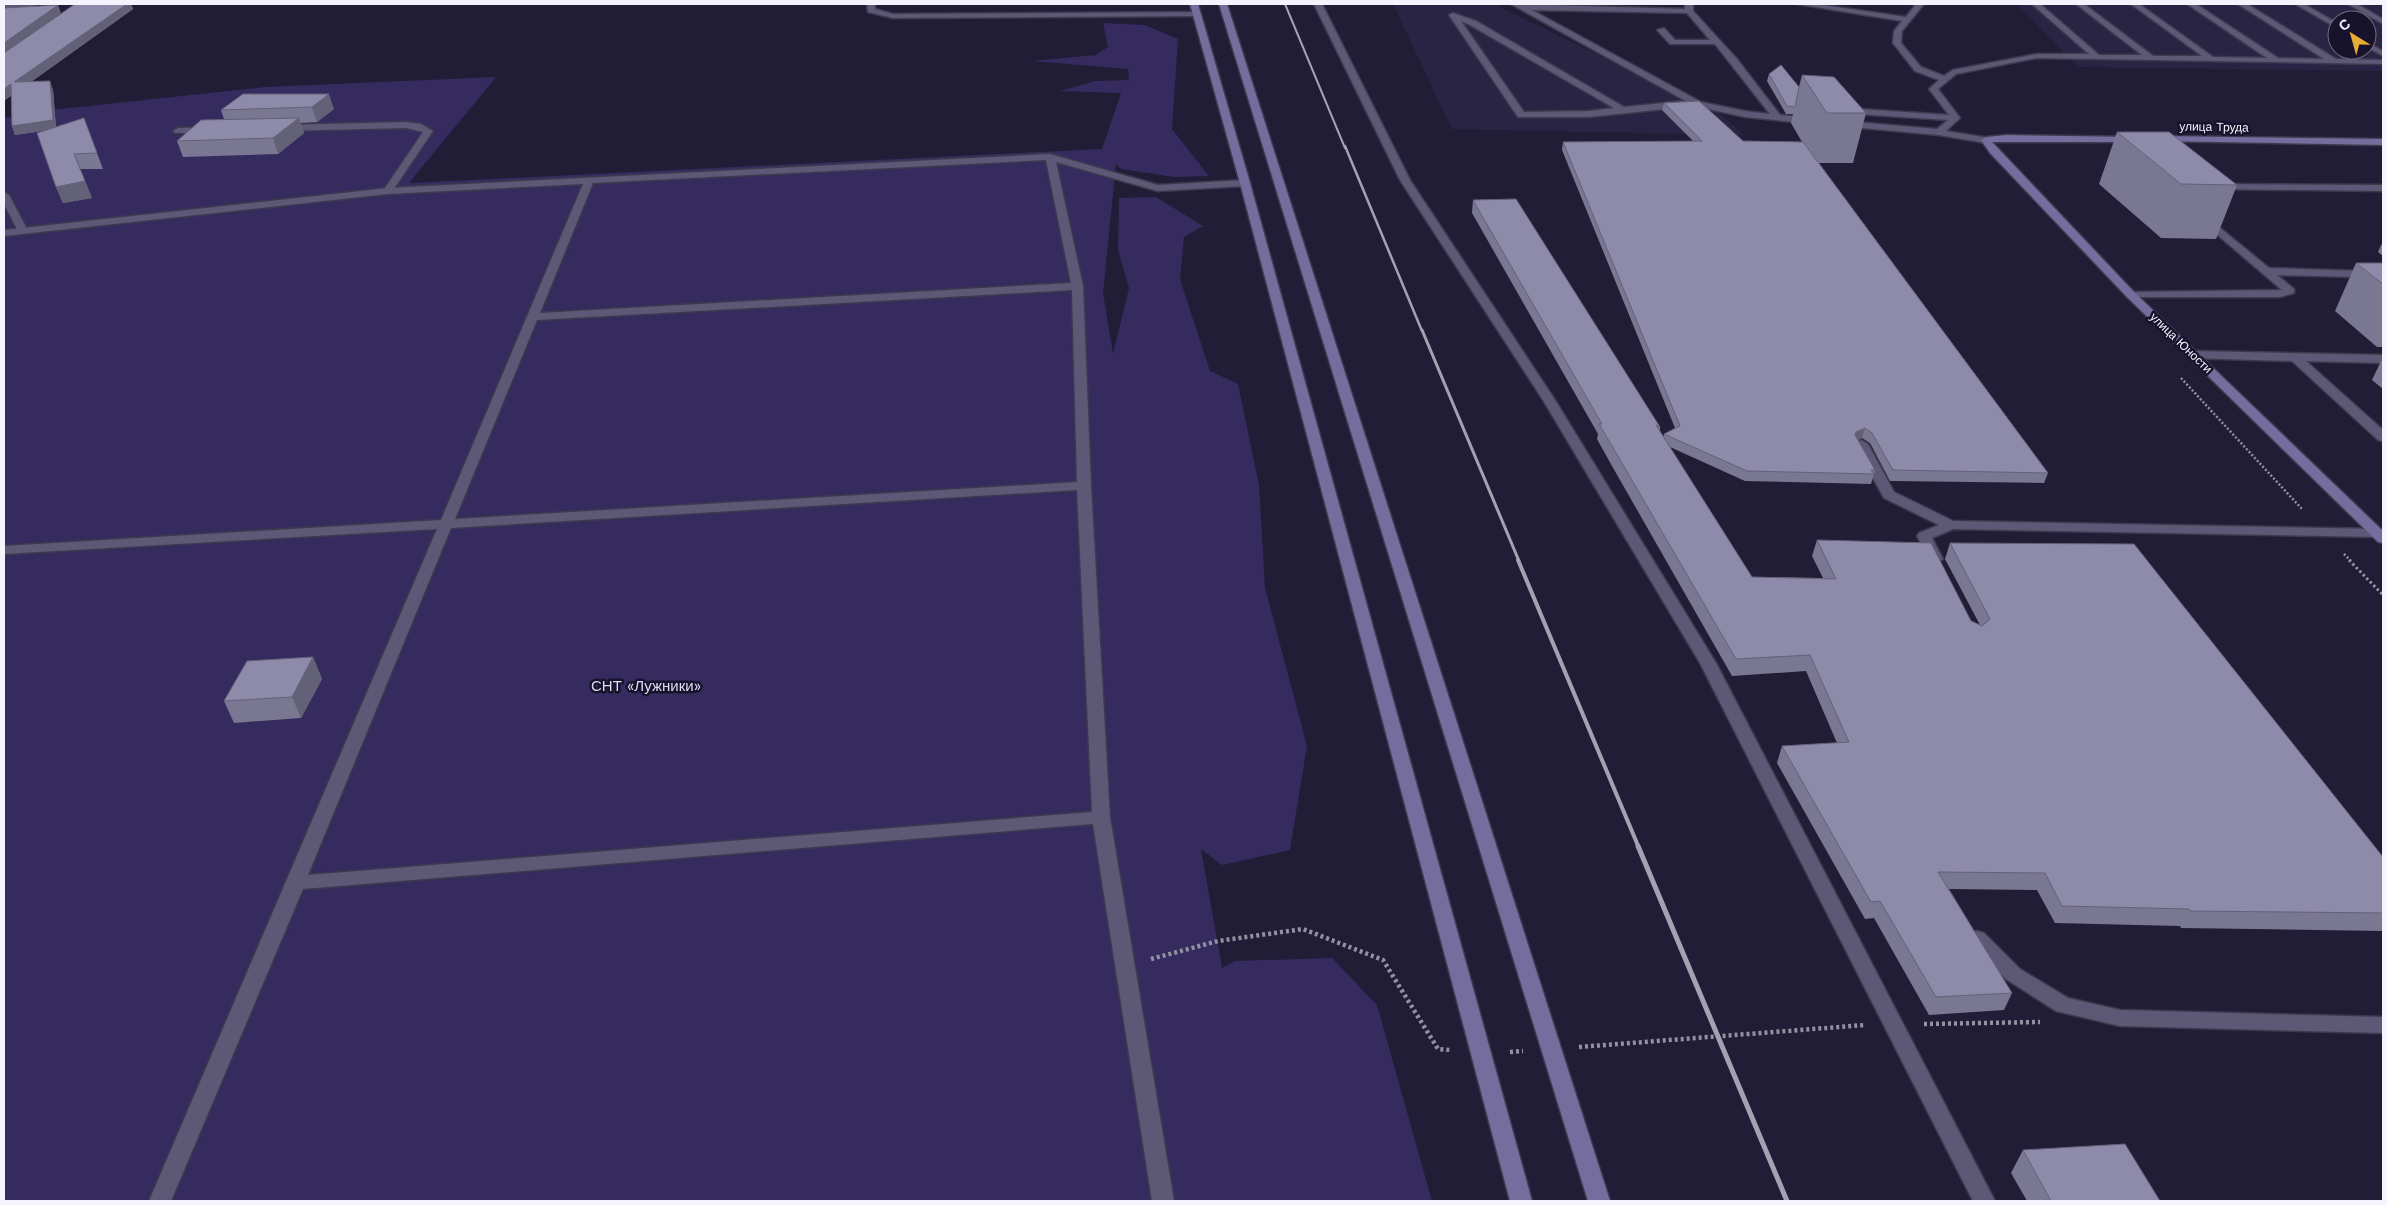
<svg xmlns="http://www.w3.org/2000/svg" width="2387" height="1205" font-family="'Work Sans',sans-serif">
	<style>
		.built { fill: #2a2444; fill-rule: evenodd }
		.green { fill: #362b5f }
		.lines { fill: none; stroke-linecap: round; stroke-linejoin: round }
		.lane-casing { stroke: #3e3a4e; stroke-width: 3 }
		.street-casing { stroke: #3e3a4e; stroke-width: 3 }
		.secondary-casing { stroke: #3e3a4e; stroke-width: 3 }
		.path-far2 { stroke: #9391a2; stroke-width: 2.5; stroke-dasharray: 2 2; stroke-linecap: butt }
		.path-far1 { stroke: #9391a2; stroke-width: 3; stroke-dasharray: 2.5 2.5; stroke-linecap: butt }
		.path { stroke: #9391a2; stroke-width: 4.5; stroke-dasharray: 3 3; stroke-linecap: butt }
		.lane { fill: #5c5875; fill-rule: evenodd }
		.street { fill: #5c5875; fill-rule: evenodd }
		.secondary { fill: #756d9e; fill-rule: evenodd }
		.rail-far4 { stroke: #a4a2b2; stroke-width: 2 }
		.rail-far3 { stroke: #a4a2b2; stroke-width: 2.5 }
		.rail-far2 { stroke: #a4a2b2; stroke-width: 3 }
		.rail-far1 { stroke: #a4a2b2; stroke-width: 4 }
		.rail { stroke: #a4a2b2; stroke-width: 5 }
		.wall { fill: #7a7792 }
		.shaded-wall { fill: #636177 }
		.building { fill: #8e8aaa; stroke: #636177 }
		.labels { text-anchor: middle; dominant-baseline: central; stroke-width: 5; stroke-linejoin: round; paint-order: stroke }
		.far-street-label { font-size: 12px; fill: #f4f3fe; stroke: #18132c }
		.park-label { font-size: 15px; fill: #dddaf1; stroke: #18132c }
	</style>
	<rect width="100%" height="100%" fill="#211d36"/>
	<path class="built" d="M1393,4h101l227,111 23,20 -292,-6z
		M2017,4h366v67l-305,-4zM2337,20h30v30h-30z"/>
	<path class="green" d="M1103,23l42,2 33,14 -6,90 37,47 -35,1 -53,-8 -5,-5 -13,129 10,61 16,-66 -11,-38 1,-52 37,-1 47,29 -19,11 -4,42 30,92 28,13 21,101 6,103 42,158 -17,104 -68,15 -21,-16 21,119 13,-7 97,-3 45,47 55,196h-1428v-1083l38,-7 223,-24 231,-10 -87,106 693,-34 19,-56 -61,-2 36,-10 33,-1 -1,-11 -96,-8 64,-6 12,-8z"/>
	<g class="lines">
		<g class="lane-casing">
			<path id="lane" d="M4,4h34l-4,2 -30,2z
				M867,4h8v5l18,5 304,-2 4,2 -4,2 -304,2 -25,-6z
				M1314,4h8l88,176 145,220 161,263 279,538h-22l-273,-538 -157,-263 -143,-220z
				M1511,4l174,5v-5h8v7l44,48 43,56 33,3 4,3 -4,3 -68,-7 -50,-11zM1532,10l155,3 23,27h-35l-11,-12 -7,2 13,14h45l55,70 -25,-3 -44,-9z
				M1797,4h18l91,13 10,-13h8l-22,27 -1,12 20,24 23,9 9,-6 84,-16h52l-57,-50h8l59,51h43l-66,-51h8l69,52h49l-71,-52h8l74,53 54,1 -80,-54h9l82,54 46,1 -86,-55h9l89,55 47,1v4l-346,-6 -81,16 -18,15 22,29 -14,13 43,7v4l-3,1 -47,-8 -99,-9v-4l3,-1 94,8 11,-9 -106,-7v-4l3,-1 104,7 -20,-26 10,-9 -24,-9 -22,-28 1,-12 8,-10z
				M2295,4h9l33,19v5z
				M2348,4h9l26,15v5z
				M1453,13l23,8 148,86 60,-6 4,3 -4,3 -95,10h-71l-69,-102zM1461,21l9,4 144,83 -25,3 -65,1z
				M2367,42l16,9v5l-16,-9z
				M406,122l15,2 12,7 -42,62 -3,1 -5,-3 40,-59 -17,-4 -124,3 -5,-3 5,-3z
				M178,128l31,-1 5,3 -5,3h-34l-2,-2z
				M2217,184l166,1v6l-169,-2v-4z
				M4,192l5,3 19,36 -1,2h-8l-1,-2 -14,-27z
				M2203,214l66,54 93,3 21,11v7l-23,-12 -83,-2 17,14v4l-14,4h-153v-4l4,-1 151,-2 -83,-71 -1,-2z
				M2194,351l189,4v8l-77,-2 77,69v11l-5,-1 -86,-79 -102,-3 -2,-3z
				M1861,440l7,4 26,48 59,29 425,8 5,1v6l-5,1 -425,-8 -21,9 11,21 -7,4 -5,-1 -14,-26 2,-3 20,-8 -55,-27 -30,-54z
				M1977,931l7,2 36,36 48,29 52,12 263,7v16l-263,-7 -64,-15 -50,-32 -36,-36 -3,-5 3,-5z"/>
		</g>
		<g class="street-casing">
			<path id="street" d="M1050,154l108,31 87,-5 5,3 -5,3 -87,5 -102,-29 27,124 8,200 19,331 64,384h-22l-59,-377 -790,65 -132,312h-22l288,-672 -433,25v-8l437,-26 142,-336 -195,10 -384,42v-6l384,-42zM1046,160l25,123 -531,30 53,-130zM1072,290l5,192 -622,37 82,-199zM1077,490l15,322 -784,63 143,-347z"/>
		</g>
		<g class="secondary-casing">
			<path id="secondary" d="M1190,4h8l52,179 282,1018h-22l-270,-1018z
				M1219,4h8l383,1197h-22z
				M2007,135l129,2 2,2 -5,3h-141l143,151 248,238v12l-5,-1 -251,-245 -137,-144 -9,-13 5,-3z
				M2159,136l224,3v6l-227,-4 -2,-2z"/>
		</g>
		<path class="path-far2" d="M2181,378l121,131
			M2344,554l7,7"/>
		<path class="path-far1" d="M2349,560l34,35"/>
		<path class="path" d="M1151,959l67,-18 85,-12 80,31 55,89 13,1
			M1924,1024l116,-2
			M1579,1047l286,-22
			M1510,1052l13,-1"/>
		<use href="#lane" class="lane"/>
		<use href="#street" class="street"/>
		<use href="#secondary" class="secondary"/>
		<path class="rail-far4" d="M1285,4l60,144"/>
		<path class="rail-far3" d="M1345,146l77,185"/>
		<path class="rail-far2" d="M1422,330l97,231"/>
		<path class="rail-far1" d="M1518,560l121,288"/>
		<path class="rail" d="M1638,846l149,355"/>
	</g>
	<path class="wall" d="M85,4h46l2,5 -102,73 22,8 3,37 28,-9 19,51h-23l12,29 -29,5 -7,-16 -8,-57 -33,5 -3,-9 -1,-31 -7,6v-93l57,5 -26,19z
		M1769,74l30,13 3,-12 64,38 -13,50h-34l229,310 -4,10 -154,-2 -20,-38 -8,-5 -4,2 17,30 -4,14 -126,-3 -75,-34 82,130 71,1 -11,-22 5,-16 163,85 -35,-66 5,-16 433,314v74l-202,-3 -1,-2 -125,-3 -18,-33 -88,-1 63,104 -8,17 -75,5 -55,-97 -9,1 -88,-156 5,-17 55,-3 -31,-72 -74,5 -120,-210 -15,-27 1,-5 -126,-221 1,-13 187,227v4l3,6 1,-3 11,-6 -113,-278 1,-8 130,-1 -31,-31 2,-7 79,38 59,1 -11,-19 2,-9h-7l-19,-33z
		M243,94l91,15 -17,13 -17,1 4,10 -26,21 -95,3 -6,-16 47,-22 -3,-9z
		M2117,132l120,53 -21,54 -55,-1 -62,-54z
		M2383,241v15l-5,-4z
		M2356,263h27v84h-6l-42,-36z
		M2383,357v32l-11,-9z
		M313,657l9,22 -21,39 -67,5 -10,-22z
		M2023,1150l137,51h-133l-16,-28z"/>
	<path class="shaded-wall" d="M127,4h4l2,5 -115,82 -4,-9z
		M58,5l3,8 -57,41v-11z
		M50,81l3,9 3,39 -41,6 -3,-9z
		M11,84l4,9 -11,8v-12z
		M329,94l5,15 -17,13 -5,-15z
		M299,118l5,15 -26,21 -5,-16z
		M74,154l18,44 -29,5 -7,-16z
		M1865,428l-3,10 -9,4 3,-10z
		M313,657l9,22 -21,39 -9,-21z"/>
	<path class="building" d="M75,4h52l-113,78 36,-1 3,39 -41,6 -1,-42 -7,5v-36z
		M58,5l-54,38v-35z
		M1781,65l18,22 -4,20 -8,-1 -18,-32z
		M1802,75l32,2 32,36h-39z
		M243,94h86l-17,13 -91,3z
		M1699,101l44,40 60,1 245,331 -155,-3 -21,-37 -7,-5 -9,4 -1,3 20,35h-4l3,4 -127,-3 -83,-37 16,-8 -117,-284 139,-1 -38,-38z
		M84,118l13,35 -23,1 11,27 -29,6 -19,-54z
		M299,118l-26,20 -96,3 24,-21z
		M2117,132h52l68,53 -56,-1z
		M1516,199l144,228 -4,-2 96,152 84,2 -19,-39 114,3 40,78 11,5 8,-7 -40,-76 184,1 249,313v56l-193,-2 -1,-2 -127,-3 -17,-33 -107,-1 74,121 -76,4 -56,-96 -9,1 -89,-156 67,-4 -39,-87 -74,4 -121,-208 -16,-27h3l-129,-224z
		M2356,263h27v21z
		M313,657l-21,40 -68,4 23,-40z
		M2125,1144l35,57h-109l-28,-51z"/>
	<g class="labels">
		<g class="far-street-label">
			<text transform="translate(2214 127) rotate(1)">улица Труда</text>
			<text transform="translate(2181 343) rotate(44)">улица Юности</text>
		</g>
		<g class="park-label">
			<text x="646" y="686">СНТ «Лужники»</text>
		</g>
	</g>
	<rect width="2387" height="1205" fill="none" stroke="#f4f3fe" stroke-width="10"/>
	<g transform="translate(2352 35) rotate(323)"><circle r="24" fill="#18132c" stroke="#706d80"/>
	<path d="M0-4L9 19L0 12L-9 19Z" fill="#e6ac36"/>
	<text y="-8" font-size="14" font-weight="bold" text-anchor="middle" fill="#f4f3fe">С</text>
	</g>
</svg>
